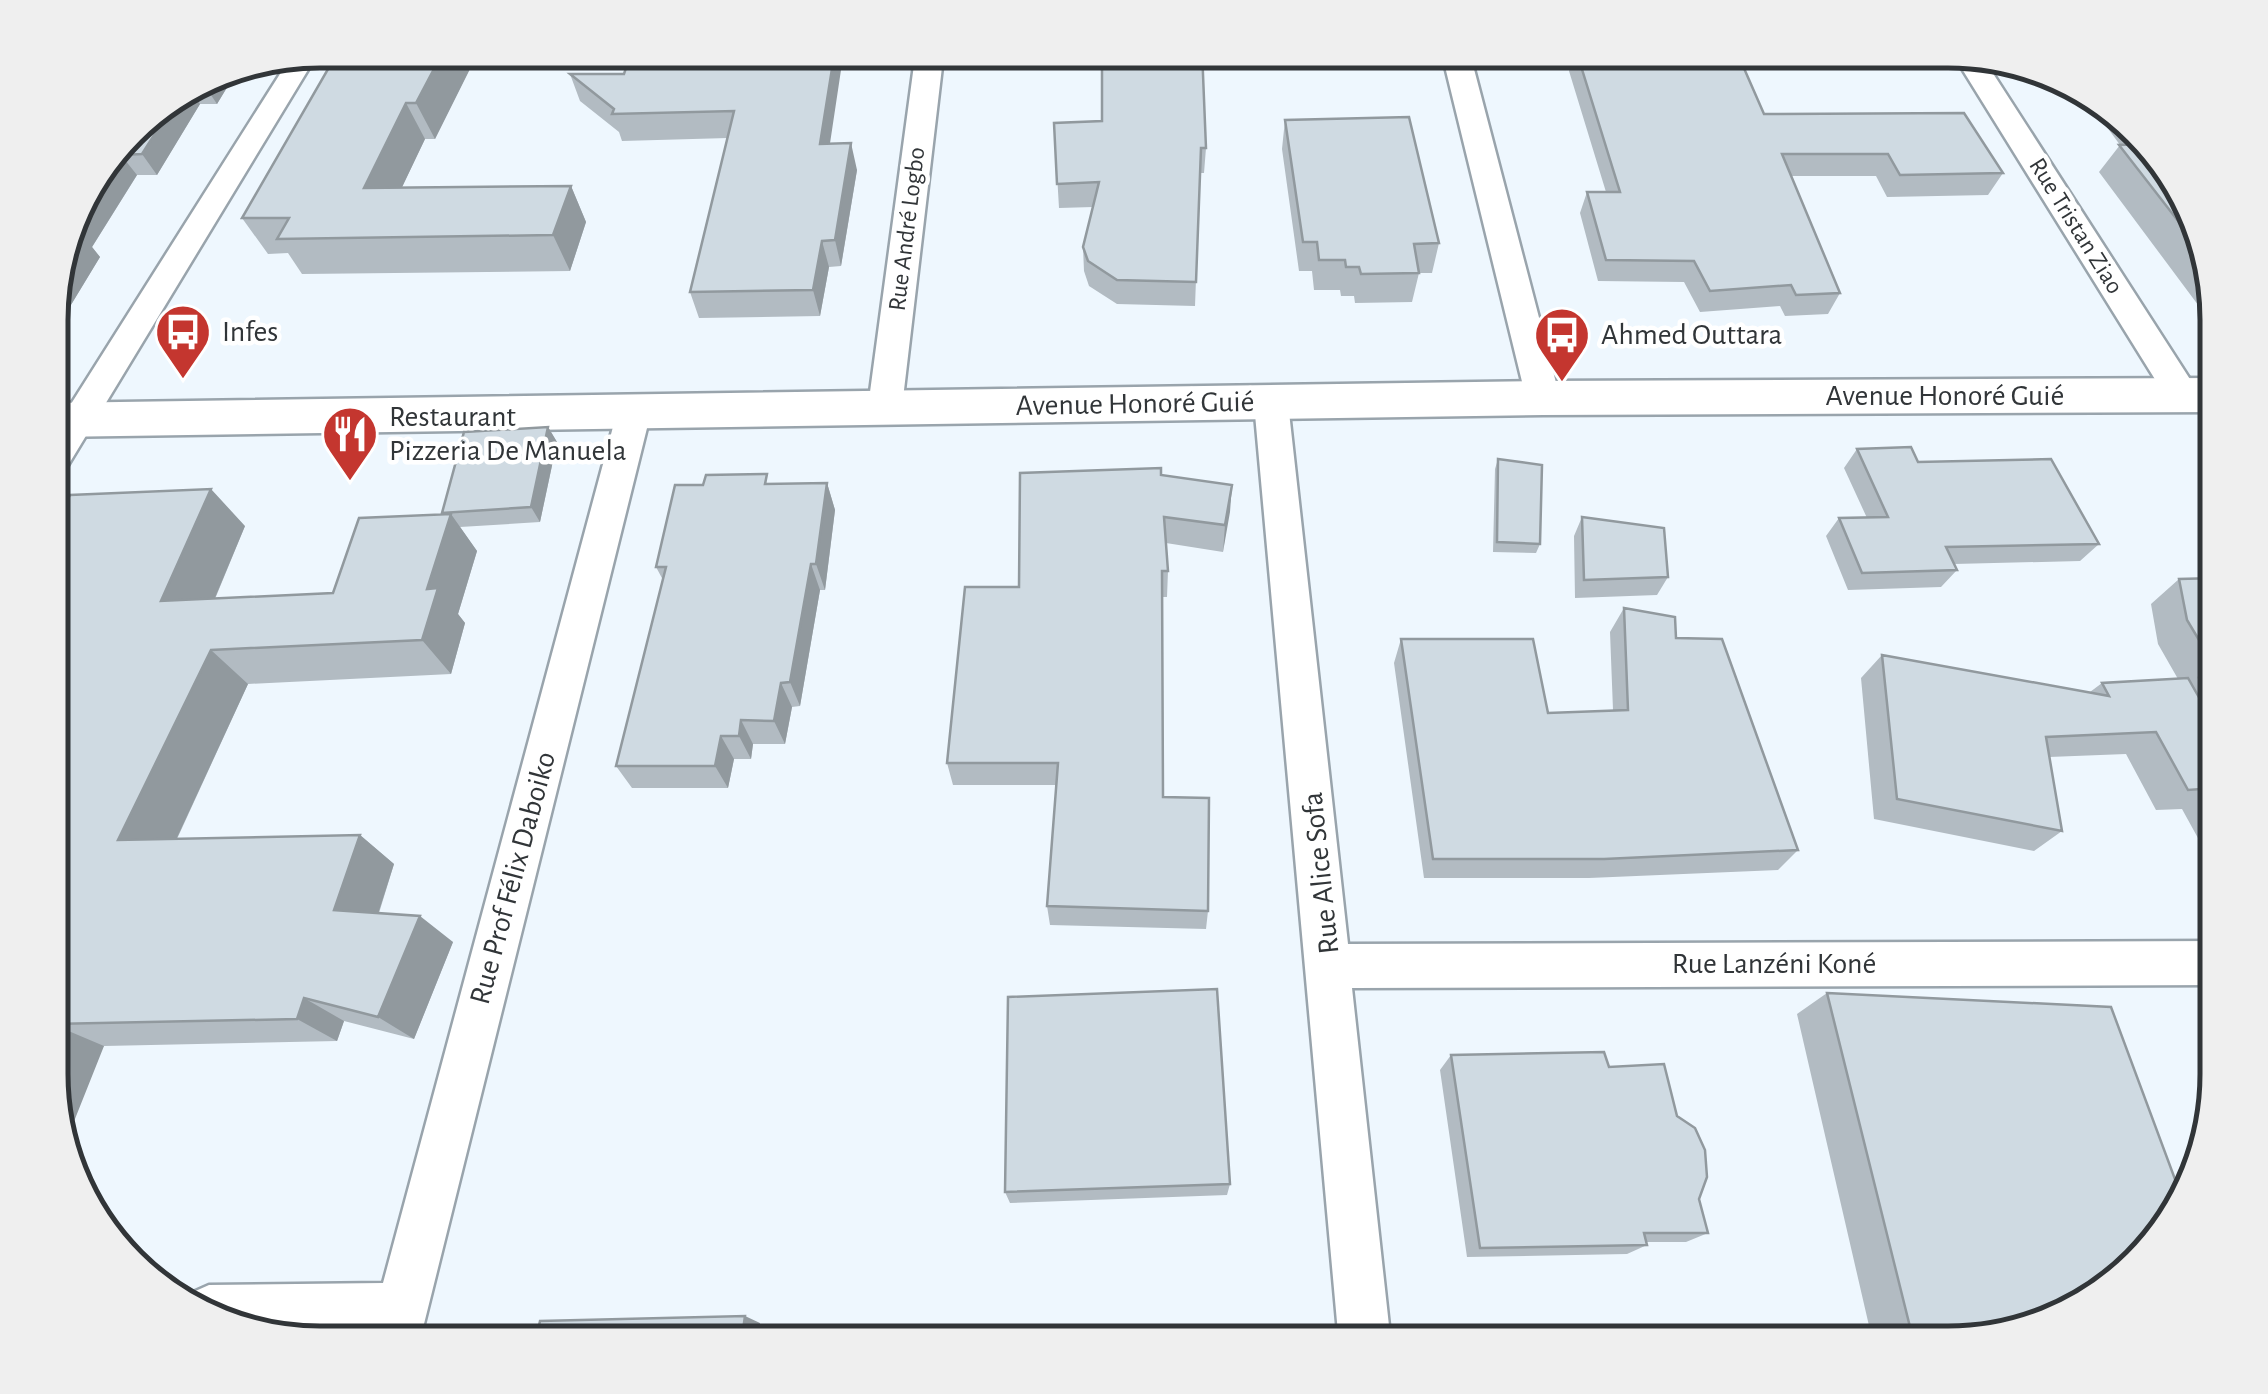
<svg xmlns="http://www.w3.org/2000/svg" width="2268" height="1394" font-family="'Alegreya Sans',sans-serif">
	<style>
		.lines { fill: none; stroke-linecap: round; stroke-linejoin: round }
		.street-casing { stroke: #99a4ac; stroke-width: 5 }
		.secondary-casing { stroke: #99a4ac; stroke-width: 5 }
		.street { fill: #fff; fill-rule: evenodd }
		.secondary { fill: #fff; fill-rule: evenodd }
		.wall { fill: #b2bbc2 }
		.shaded-wall { fill: #91999e }
		.building { fill: #cfdae2; stroke: #91999e; stroke-width: 2.5 }
		.labels { text-anchor: middle; dominant-baseline: central; stroke-width: 9; stroke-linejoin: round; paint-order: stroke }
		.far-street-label { font-size: 25px; fill: #313538; stroke: #fff }
		.poi-label { font-size: 30px; fill: #313538; stroke: #fff; text-anchor: start }
		.street-label { font-size: 30px; fill: #313538; stroke: #fff }
		.rim { fill: none; stroke: #313538; stroke-width: 5 }
	</style>
	<rect width="100%" height="100%" fill="#eef7fe"/>
	<g class="lines">
		<g class="street-casing">
			<path id="street" d="M320,50l-256,422 -12,4v-42l240,-379z
				M916,50h28l-42,357 -5,9 -12,3 -12,-3 -5,-9z
				M1441,50h28l91,348 -5,9 -12,3 -12,-3 -5,-9z
				M1957,52l28,9 210,326 5,9 -5,9 -12,3 -12,-3 -217,-349z
				M1271,391l12,3 5,9 60,541 869,-3v44l-865,3 39,356h-52l-85,-941 5,-9z
				M634,400l12,3 5,9 -232,932h-52l2,-9 -76,1 -107,-32 5,-11 18,-8 174,-2 234,-871 5,-9z"/>
		</g>
		<g class="secondary-casing">
			<path id="secondary" d="M2217,378v34l-674,3 -1491,22v-34l1491,-22z"/>
		</g>
		<use href="#street" class="street"/>
		<use href="#secondary" class="secondary"/>
	</g>
	<path class="wall" d="M339,50h140l-44,89h-10l-23,48 169,-1 15,36 -16,49 -268,3 -14,-21 -20,1 -26,-36z
		M1575,50l189,64 239,59 -15,22 -101,2 -11,-21h-85l49,117 -12,21 -43,2 -5,-10 -80,6 -16,-30 -86,-1 -18,-68 7,-21h19l-37,-121z
		M240,66l-23,38h-17l-43,71h-20l-45,72 8,10 -40,66 -8,1v-39l89,-168 76,-47z
		M570,74h54l206,69 27,27 -16,96 -12,1 -9,49 -121,2 -9,-26 38,-154 -106,3 -3,-9 -39,-31z
		M2080,90l18,5 84,89 35,117v19l-7,1 -111,-149 21,-27z
		M1285,120l154,123 -7,30h-13l-7,29 -57,1 -1,-7h-13l-1,-6h-26l-2,-19h-13l-17,-122z
		M1102,121l104,27 -2,25h-4l-5,133 -78,-2 -28,-18 -5,-15 -1,-24 10,-40 -34,1 -5,-85z
		M2217,408v34l-11,-23z
		M548,427l9,15 -17,80 -80,5 17,24 -19,63 7,9 -14,51 -203,10 -71,155 183,-4 34,29 -15,49 74,29 -39,97 -70,-18 -7,20 -233,5 -52,63v-580l193,-3 -30,73 118,-6 110,-78 -1,-2z
		M1857,449l61,13 181,82 -19,17 -126,3 3,6 -16,17 -93,3 -22,-54 13,-18h28l-23,-50z
		M1498,459l42,85 -4,9 -43,-1 2,-83z
		M1161,475l71,10 -9,67 -57,-9 2,28 -1,26h-5l1,200 45,114 -2,18 -156,-4 -3,-19 9,-121h-103l-6,-22z
		M827,483l8,27 -10,80h-5l-20,116 -8,1 -7,37h-32l-2,15h-17l-6,29h-96l-16,-22 47,-186 -7,-13 114,-83z
		M1582,517l86,60 -11,18 -82,3 -1,-62z
		M2217,578v270l-13,1 -22,-40 -26,1 -30,-56 -77,3 13,74 -28,20 -160,-32 -13,-141 21,-23 208,37 12,-9 76,-4 -20,-35 -7,-40 28,-25z
		M1624,608l52,30 122,212 -20,20 -189,8h-165l-30,-215 7,-24 147,74 65,-3 -3,-78z
		M1827,993l139,350h-93l-76,-329z
		M1451,1055l158,12 90,132 9,34 -22,9h-40l1,3 -20,9 -160,3 -27,-187z
		M1230,1184l-3,11 -217,8 -5,-11z"/>
	<path class="shaded-wall" d="M444,50l35,1 -44,88 -19,-36z
		M835,50h9l-18,120 -6,-26z
		M240,66l-23,38 -14,-21 4,-7 10,-6z
		M189,88l11,16 -43,71 -15,-21 39,-61z
		M406,103l19,36 -40,84 -21,-35z
		M851,143l6,27 -16,96 -6,-26z
		M121,155l16,20 -45,72 8,10 -40,66 -8,-8v-30l17,-49z
		M571,186l15,36 -16,49 -17,-36z
		M822,241l7,26 -9,49 -7,-26z
		M548,427l9,15 -17,80 -9,-15z
		M827,483l8,27 -10,80 -9,-26z
		M1232,485l-2,27 -7,40 2,-27z
		M211,489l34,37 -46,110 -38,-35z
		M451,514l26,37 -19,63 7,9 -14,51 -29,-34 5,-51z
		M811,564l9,26 -20,116 -10,-24z
		M211,650l37,34 -85,184 -45,-28z
		M781,683l11,24 -7,37 -11,-23z
		M741,720l12,24 -2,15 -12,-23z
		M721,736l13,23 -6,29 -13,-22z
		M360,835l34,29 -23,72 -37,-26z
		M420,916l33,26 -39,97 -36,-22z
		M304,998l40,23 -7,20 -40,-22z
		M52,1024l52,22 -39,98 -13,-35z
		M745,1316l15,7 -2,21h-17z"/>
	<path class="building" d="M339,50h105l-28,53h-10l-42,85 207,-2 -18,49 -276,4 12,-21h-47z
		M632,50h203l-15,94 31,-1 -16,97 -13,1 -9,49 -123,2 44,-181 -122,3 2,-5 -44,-35h54z
		M1102,50h100l4,98h-5l-5,134 -79,-2 -29,-19 -5,-14 16,-65 -42,2 -3,-61 48,-2z
		M1576,50h160l28,64 200,-1 39,60 -103,2 -12,-21h-106l58,139 -44,2 -5,-10 -81,6 -16,-30 -88,-1 -19,-68h33z
		M181,93l-39,61 -21,1 -52,81h14l-31,49 26,-85 63,-83z
		M1409,117l30,126 -25,1 5,29 -58,1 -2,-7h-13l-1,-7h-26l-2,-18h-14l-18,-122z
		M2144,144l38,40 21,69 -84,-108z
		M548,427l-17,80 -89,6 22,-81z
		M1911,447l7,15 133,-3 48,85 -153,3 11,23 -95,3 -23,-55 49,-1 -31,-68z
		M1498,459l44,6 -2,79 -43,-2z
		M1161,468v7l71,10 -7,40 -61,-8 4,54h-6l1,226 46,1 -1,113 -161,-5 11,-143h-111l18,-176h54l1,-114z
		M767,474l-2,10 62,-1 -11,81h-5l-21,118 -9,1 -7,38 -33,-1 -2,16h-18l-6,30h-99l50,-199h-10l19,-82h28l3,-10z
		M211,489l-50,112 172,-8 26,-75 92,-4 -24,75 11,-1 -16,52 -211,10 -93,190 242,-5 -26,75 86,6 -42,101 -74,-19 -7,21 -245,5v-495l18,-34z
		M1582,517l82,11 4,49 -84,3z
		M2217,578v92l-30,-50 -8,-41z
		M1624,608l51,9 1,21 46,1 76,211 -194,9h-171l-32,-220h132l15,74 80,-3z
		M1882,655l227,41 -7,-13 86,-5 17,30 -6,-30 18,-1v117l-3,-6 -26,2 -32,-58 -110,5 16,94 -165,-32z
		M1217,989l13,195 -225,8 3,-195z
		M1827,993l284,14 71,191 -9,26 -89,84 -118,35h-52z
		M1604,1052l5,15 55,-3 13,52 18,12 10,22 2,27 -8,22 9,34h-64l3,12 -167,3 -29,-193z
		M745,1316l-4,28h-206l5,-23z"/>
	<defs>
		<g id="bus-pin" transform="scale(2.875)"><path d="M0 17L-7.5 6A9.5 9.5 0 1 1 7.5 6Z" fill="#c4362f" stroke="#fff"/><path d="M-5-6H5V4H4V6H2V4H-2V6H-4V4H-5ZM-3.5-4V0h7V-4ZM-3.5 1.2v1.5H-2V1.2ZM2 1.2v1.5H3.5V1.2Z" fill="#fff"/></g>
		<g id="restaurant-pin" transform="scale(2.875)"><path d="M0 17L-7.5 6A9.5 9.5 0 1 1 7.5 6Z" fill="#c4362f" stroke="#fff"/><path d="M-5-6h1v4h1v-4h1v4h1v-4h1v5L-1.5 .5V6h-2V.5L-5-1ZM5-6V6H3V1.5H1.5Q1.5-4 5-6Z" fill="#fff"/></g>
	</defs>
	<g fill-rule="evenodd">
		<use href="#bus-pin" x="183" y="332"/>
		<use href="#bus-pin" x="1562" y="335"/>
		<use href="#restaurant-pin" x="350" y="434"/>
	</g>
	<g class="labels">
		<g class="far-street-label">
			<text transform="translate(2076 226) rotate(58)">Rue Tristan Ziao</text>
			<text transform="translate(907 229) rotate(-83)">Rue André Logbo</text>
		</g>
		<g class="poi-label">
			<text x="222" y="332">Infes</text>
			<text x="1601" y="335">Ahmed Outtara</text>
			<text x="389" y="417">Restaurant<tspan x="389" dy="34">Pizzeria De Manuela</tspan></text>
		</g>
		<g class="street-label">
			<text x="1945" y="396">Avenue Honoré Guié</text>
			<text transform="translate(1135 404) rotate(-1)">Avenue Honoré Guié</text>
			<text transform="translate(1321 873) rotate(-96)">Rue Alice Sofa</text>
			<text transform="translate(513 878) rotate(-75)">Rue Prof Félix Daboiko</text>
			<text x="1774" y="964">Rue Lanzéni Koné</text>
		</g>
	</g>
	<path d="M0 0H2268V1394H0ZM320 68H1948A252 252 0 0 1 2200 320V1074A252 252 0 0 1 1948 1326H320A252 252 0 0 1 68 1074V320A252 252 0 0 1 320 68Z" fill="#efefef" fill-rule="evenodd"/>
	<path class="rim" d="M320 68H1948A252 252 0 0 1 2200 320V1074A252 252 0 0 1 1948 1326H320A252 252 0 0 1 68 1074V320A252 252 0 0 1 320 68Z"/>
</svg>
